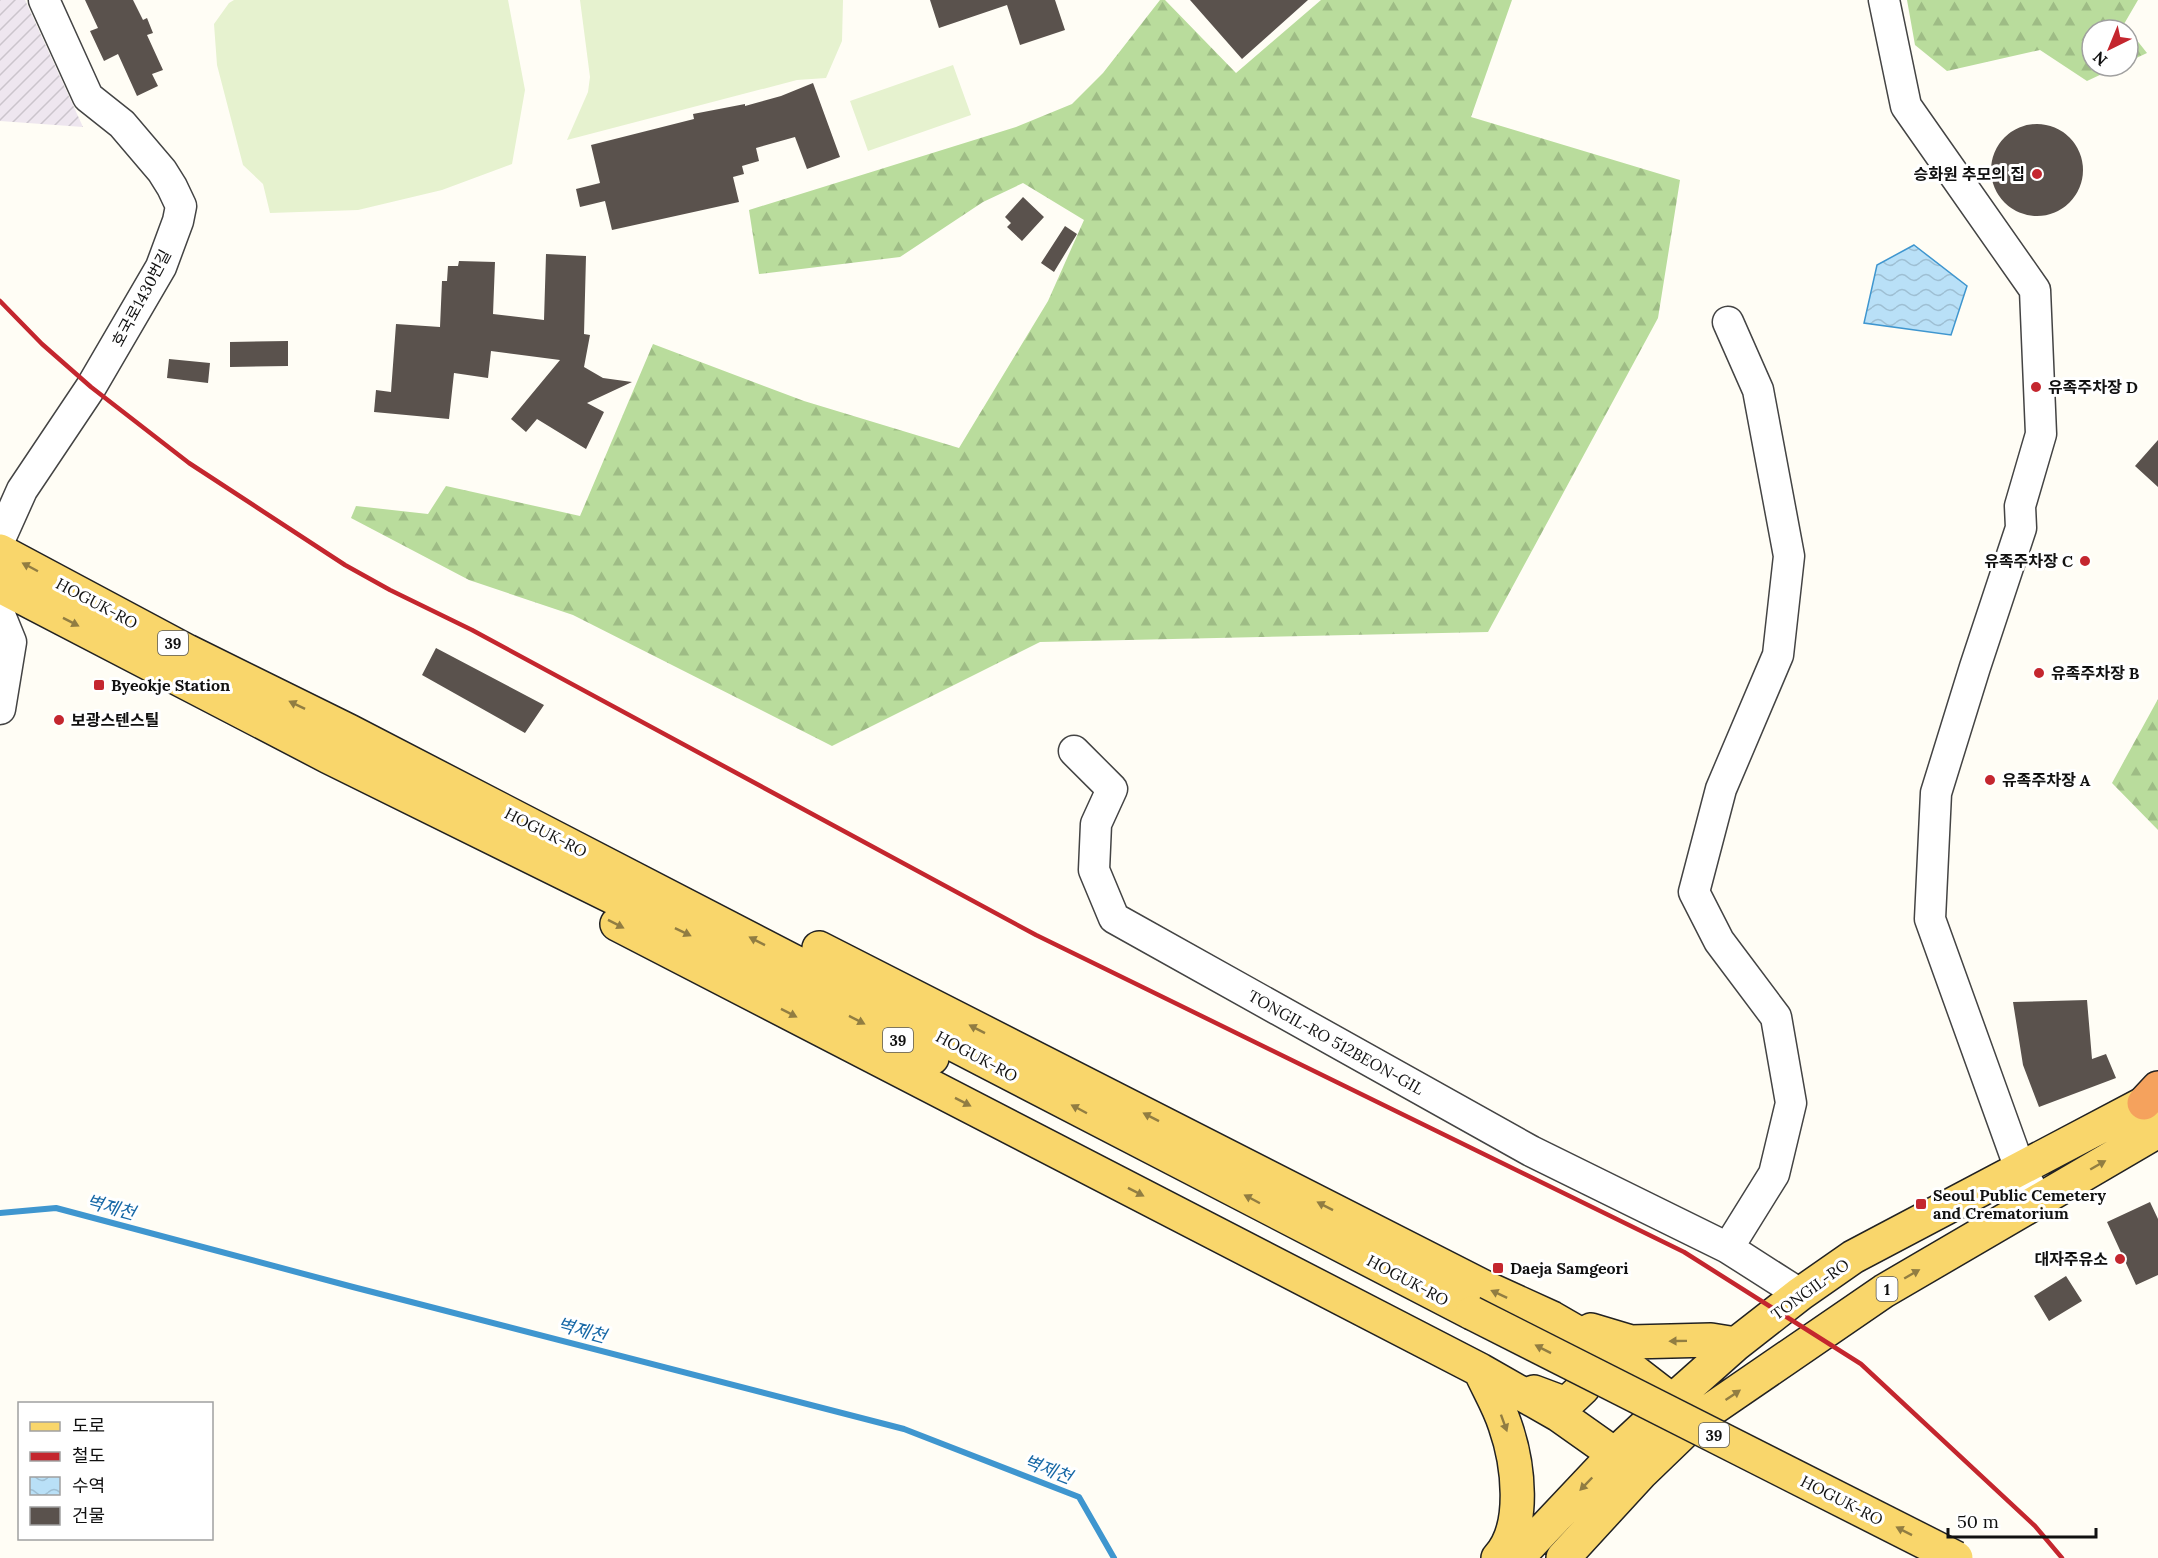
<svg xmlns="http://www.w3.org/2000/svg" width="2158" height="1558" font-family="Lora,'Noto Sans KR',serif">
	<style>
		.industrial { fill: url(#industrial-furrows) }
		.forest { fill: url(#forest-firs) }
		.pitch { fill: #e6f2cf }
		.water { fill: url(#water-waves); stroke: #3f96cf; stroke-width: 1.5 }
		.lines { fill: none; stroke-linecap: round; stroke-linejoin: round }
		.stream { stroke: #3f96cf; stroke-width: 6 }
		.building { fill: #5a524d }
		.minor-casing { stroke: #444; stroke-width: 33 }
		.major-casing { stroke: #222; stroke-width: 36 }
		.highway-casing { stroke: #222; stroke-width: 36 }
		.minor { stroke: #fff; stroke-width: 30 }
		.major { stroke: #f9d66b; stroke-width: 33 }
		.highway { stroke: #f5a25d; stroke-width: 33 }
		.rail { stroke: #c4262e; stroke-width: 4.5 }
		.major-bridge-casing { stroke: #222; stroke-width: 36; stroke-linecap: butt }
		.major-bridge { stroke: #f9d66b; stroke-width: 33 }
		.oneway { fill: #917d42 }
		.poi-dot { fill: #c4262e; stroke: #fff; stroke-width: 2 }
		.labels { text-anchor: middle; dominant-baseline: central; stroke-width: 6; stroke-linejoin: round; paint-order: stroke }
		.shield { fill: #fff; stroke: #585858; stroke-width: 1.5 }
		.shield-label { font-size: 15px; font-weight: bold; fill: #111 }
		.poi-label { font-size: 16px; font-weight: bold; fill: #111; stroke: #fff; text-anchor: start }
		.street-label { font-size: 16px; fill: #111; stroke: #fff }
		.water-label { font-size: 18px; font-style: italic; fill: #1768a6; stroke: #fff }
	</style>
	<defs>
		<pattern id="industrial-furrows" width="10" height="10" patternUnits="userSpaceOnUse" patternTransform="scale(1.5)"><rect width="10" height="10" fill="#eee6ef"/><path d="M-1 1l2-2M0 10L10 0M9 11l2-2" fill="none" stroke="#cbc4cc"/></pattern>
		<pattern id="forest-firs" width="22" height="20" patternUnits="userSpaceOnUse" patternTransform="scale(1.5)"><rect width="22" height="20" fill="#b9dc9c"/><path d="M5 1l3.5 6h-7zM16 11l3.5 6h-7z" fill="#9ebc85"/></pattern>
		<pattern id="water-waves" width="16" height="10" patternUnits="userSpaceOnUse" patternTransform="scale(1.5)"><rect width="16" height="10" fill="#b9e0f7"/><path d="M0 5q4-4 8 0t8 0" fill="none" stroke="#9ebfd3"/></pattern>
	</defs>
	<rect width="100%" height="100%" fill="#fffdf5"/>
	<path class="industrial" d="M0,0h25l58,127 -83,-6z"/>
	<path class="forest" d="M1160,0h5l71,73 85,-73h191l-41,117 209,63 -22,138 -170,314 -448,10 -208,104 -259,-131 -104,-35 -118,-62 5,-12 72,8 18,-28 134,30 73,-172 151,57 155,47 89,-147 36,-81 -61,-37 -40,19 -83,55 -141,17 -10,-64 267,-83 56,-23 31,-31z
		M1907,0h231l-14,24 23,29 -19,9v-32h-36v36h27l-32,15 -47,-31 -93,21 -32,-26z
		M2158,699v131l-46,-47z"/>
	<path class="pitch" d="M234,0h274l17,90 -13,74 -70,26 -84,20 -88,3 -7,-29 -20,-19 -26,-100 -3,-41 15,-21z
		M580,0h263l-1,41 -16,37 -29,2 -230,60 21,-48 2,-15z
		M953,65l18,50 -103,36 -18,-50z"/>
	<path class="water" d="M1914,245l53,41 -16,49 -87,-12 13,-58z"/>
	<g class="lines">
		<path class="stream" d="M0,1213l56,-5 297,79 551,142 175,68 35,61"/>
	</g>
	<path class="building" d="M85,0h48l10,20 4,-2 6,15 -6,2 16,35 -11,4 6,12 -21,10 -19,-42 -14,7 -14,-30 8,-3z
		M930,0h125l10,30 -45,15 -13,-40 -68,23z
		M1190,0h118l-66,59z
		M813,83l27,74 -33,12 -12,-32 -39,11 3,13 -17,5 2,8 -11,3 6,25 -127,28 -7,-29 -25,6 -4,-18 24,-6 -9,-38 103,-26 -1,-5 52,-10v2l36,-10z
		M1991 170a46 46 0 1 1 92 0a46 46 0 1 1-92 0Z
		M1023,197l21,20 -22,24 -15,-14 4,-4 -6,-6z
		M1065,226l12,8 -23,38 -13,-9z
		M546,254l40,2 -2,78 6,1 -6,32 19,11 29,4 -45,21 17,9 -18,37 -49,-30 -11,13 -15,-13 49,-59 -69,-9 -3,27 -34,-5 -5,46 -75,-7 2,-22 15,2 5,-68 44,3 2,-46h5l1,-15h10l1,-5 36,1 -2,52 51,6z
		M288,341v25l-58,1v-25z
		M169,359l41,4 -2,20 -41,-5z
		M2158,440v47l-23,-21z
		M436,648l108,57 -19,28 -103,-58z
		M2087,1000l5,59 14,-5 10,24 -77,29 -16,-42 -10,-63z
		M2150,1202l8,17v56l-22,10 -29,-63z
		M2066,1276l16,25 -33,20 -15,-25z"/>
	<g class="lines">
		<g class="minor-casing">
			<path id="minor" d="M1884,0l22,106 129,184 6,144 -21,72 1,22 -46,139 -39,126 -6,126 90,250 18,31
				M0,539l22,-49 69,-103 70,-120 17,-46 3,-15 -9,-19 -10,-16 -40,-47 -34,-27 -44,-97
				M0,615l11,27 -11,67
				M1074,751l38,38 -16,35 -2,46 20,48 417,233 197,97 72,46
				M1728,1248l46,-74 17,-71 -15,-86 -57,-76 -25,-49 27,-103 57,-134 11,-99 -31,-166 -30,-68"/>
		</g>
		<g class="major-casing">
			<path id="major" d="M0,551l187,100 162,80 1123,582
				M0,586l329,171 462,228 141,73
				M617,924l863,446 79,45 82,58
				M819,948l665,339 68,31 52,30 88,68
				M1591,1330l40,12 80,-2 25,4
				M1480,1370c8,18 19,36 25,55 13,37 22,102 -7,133
				M1534,1392l32,12 17,-16 9,-22 -13,-17
				M1517,1558l98,-104 58,-54 63,-56 64,-50 53,-37 305,-161
				M1563,1558l78,-85 55,-53 188,-129 274,-160"/>
		</g>
		<g class="highway-casing">
			<path id="highway" d="M2144,1103l14,-15"/>
		</g>
		<use href="#minor" class="minor"/>
		<use href="#major" class="major"/>
		<use href="#highway" class="highway"/>
		<path class="rail" d="M0,301l42,43 49,43 98,76 156,102 45,25 82,40 564,305 648,317 177,112 174,162 27,32"/>
		<g class="major-bridge-casing">
			<path id="major-bridge" d="M1472,1313l484,245"/>
		</g>
		<use href="#major-bridge" class="major-bridge"/>
	</g>
	<defs><path id="oneway-solid" d="M-6-.8H1V-3.2L6.5 0L1 3.2V.8H-6Z" transform="scale(1.5)"/></defs>
	<g class="oneway">
		<use href="#oneway-solid" transform="translate(30 567) rotate(-152)"/>
		<use href="#oneway-solid" transform="translate(71 622) rotate(27)"/>
		<use href="#oneway-solid" transform="translate(297 705) rotate(-154)"/>
		<use href="#oneway-solid" transform="translate(616 924) rotate(27)"/>
		<use href="#oneway-solid" transform="translate(683 932) rotate(26)"/>
		<use href="#oneway-solid" transform="translate(757 941) rotate(-153)"/>
		<use href="#oneway-solid" transform="translate(789 1013) rotate(27)"/>
		<use href="#oneway-solid" transform="translate(857 1020) rotate(27)"/>
		<use href="#oneway-solid" transform="translate(977 1029) rotate(-153)"/>
		<use href="#oneway-solid" transform="translate(963 1102) rotate(27)"/>
		<use href="#oneway-solid" transform="translate(1079 1109) rotate(-152)"/>
		<use href="#oneway-solid" transform="translate(1151 1117) rotate(-153)"/>
		<use href="#oneway-solid" transform="translate(2098 1165) rotate(-30)"/>
		<use href="#oneway-solid" transform="translate(1136 1192) rotate(27)"/>
		<use href="#oneway-solid" transform="translate(1252 1199) rotate(-152)"/>
		<use href="#oneway-solid" transform="translate(1325 1206) rotate(-153)"/>
		<use href="#oneway-solid" transform="translate(1912 1274) rotate(-30)"/>
		<use href="#oneway-solid" transform="translate(1499 1294) rotate(-155)"/>
		<use href="#oneway-solid" transform="translate(1678 1341) rotate(179)"/>
		<use href="#oneway-solid" transform="translate(1543 1349) rotate(-153)"/>
		<use href="#oneway-solid" transform="translate(1733 1395) rotate(-34)"/>
		<use href="#oneway-solid" transform="translate(1504 1423) rotate(70)"/>
		<use href="#oneway-solid" transform="translate(1586 1484) rotate(134)"/>
		<use href="#oneway-solid" transform="translate(1904 1531) rotate(-153)"/>
	</g>
	<g class="poi-dot">
		<circle cx="2037" cy="174" r="6"/>
		<circle cx="2036" cy="387" r="6"/>
		<circle cx="2085" cy="561" r="6"/>
		<circle cx="2039" cy="673" r="6"/>
		<rect x="93" y="679" width="12" height="12" rx="3"/>
		<circle cx="59" cy="720" r="6"/>
		<circle cx="1990" cy="780" r="6"/>
		<rect x="1915" y="1198" width="12" height="12" rx="3"/>
		<circle cx="2120" cy="1259" r="6"/>
		<rect x="1492" y="1262" width="12" height="12" rx="3"/>
	</g>
	<g class="labels">
		<g class="shield">
			<rect x="158" y="631" width="30" height="24" rx="4.5"/>
			<rect x="883" y="1028" width="30" height="24" rx="4.5"/>
			<rect x="1876.5" y="1277" width="21" height="24" rx="4.5"/>
			<rect x="1699" y="1423" width="30" height="24" rx="4.5"/>
		</g>
		<g class="shield-label">
			<text x="173" y="643">39</text>
			<text x="898" y="1040">39</text>
			<text x="1887" y="1289">1</text>
			<text x="1714" y="1435">39</text>
		</g>
		<g class="poi-label">
			<text x="2025" y="174" text-anchor="end">승화원 추모의 집</text>
			<text x="2048" y="387">유족주차장 D</text>
			<text x="2073" y="561" text-anchor="end">유족주차장 C</text>
			<text x="2051" y="673">유족주차장 B</text>
			<text x="111" y="685">Byeokje Station</text>
			<text x="71" y="720">보광스텐스틸</text>
			<text x="2002" y="780">유족주차장 A</text>
			<text x="1933" y="1195">Seoul Public Cemetery<tspan x="1933" dy="18">and Crematorium</tspan></text>
			<text x="2108" y="1259" text-anchor="end">대자주유소</text>
			<text x="1510" y="1268">Daeja Samgeori</text>
		</g>
		<g class="street-label">
			<text transform="translate(141 298) rotate(-62)">호국로1430번길</text>
			<text transform="translate(97 603) rotate(28)">HOGUK-RO</text>
			<text transform="translate(546 832) rotate(27)">HOGUK-RO</text>
			<text transform="translate(1336 1042) rotate(29)">TONGIL-RO 512BEON-GIL</text>
			<text transform="translate(977 1056) rotate(28)">HOGUK-RO</text>
			<text transform="translate(1408 1280) rotate(28)">HOGUK-RO</text>
			<text transform="translate(1810 1289) rotate(-36)">TONGIL-RO</text>
			<text transform="translate(1842 1500) rotate(27)">HOGUK-RO</text>
		</g>
		<g class="water-label">
			<text transform="translate(111 1207) rotate(15)">벽제천</text>
			<text transform="translate(582 1330) rotate(15)">벽제천</text>
			<text transform="translate(1048 1469) rotate(21)">벽제천</text>
		</g>
	</g>
	<rect x="18" y="1402" width="195" height="138" fill="#ffffff" stroke="#a0a0a0" stroke-width="1.5"/>
	<rect x="30" y="1422" width="30" height="9" fill="#f9d66b" stroke="#a0a0a0" stroke-width="1.5"/>
	<text x="72" y="1432" font-size="18" fill="#111111">도로</text>
	<rect x="30" y="1452" width="30" height="9" fill="#c4262e" stroke="#a0a0a0" stroke-width="1.5"/>
	<text x="72" y="1462" font-size="18" fill="#111111">철도</text>
	<rect x="30" y="1477" width="30" height="18" fill="url(#water-waves)" stroke="#a0a0a0" stroke-width="1.5"/>
	<text x="72" y="1492" font-size="18" fill="#111111">수역</text>
	<rect x="30" y="1507" width="30" height="18" fill="#5a524d" stroke="#a0a0a0" stroke-width="1.5"/>
	<text x="72" y="1522" font-size="18" fill="#111111">건물</text>
	<g transform="translate(2110 48) rotate(223)"><circle r="28" fill="#ffffff" stroke="#a0a0a0" stroke-width="1.5"/>
	<path d="M0-4.5L10 22L0 15L-10 22Z" fill="#c4262e"/>
	<text y="-9" font-size="16" font-weight="bold" text-anchor="middle" fill="#111111">N</text>
	</g>
	<path d="M1948 1528v9h148v-9" fill="none" stroke="#111111" stroke-width="3"/>
	<text x="1957" y="1528" font-size="18" fill="#111111" stroke="#ffffff" stroke-width="4.5" paint-order="stroke">50 m</text>
</svg>
